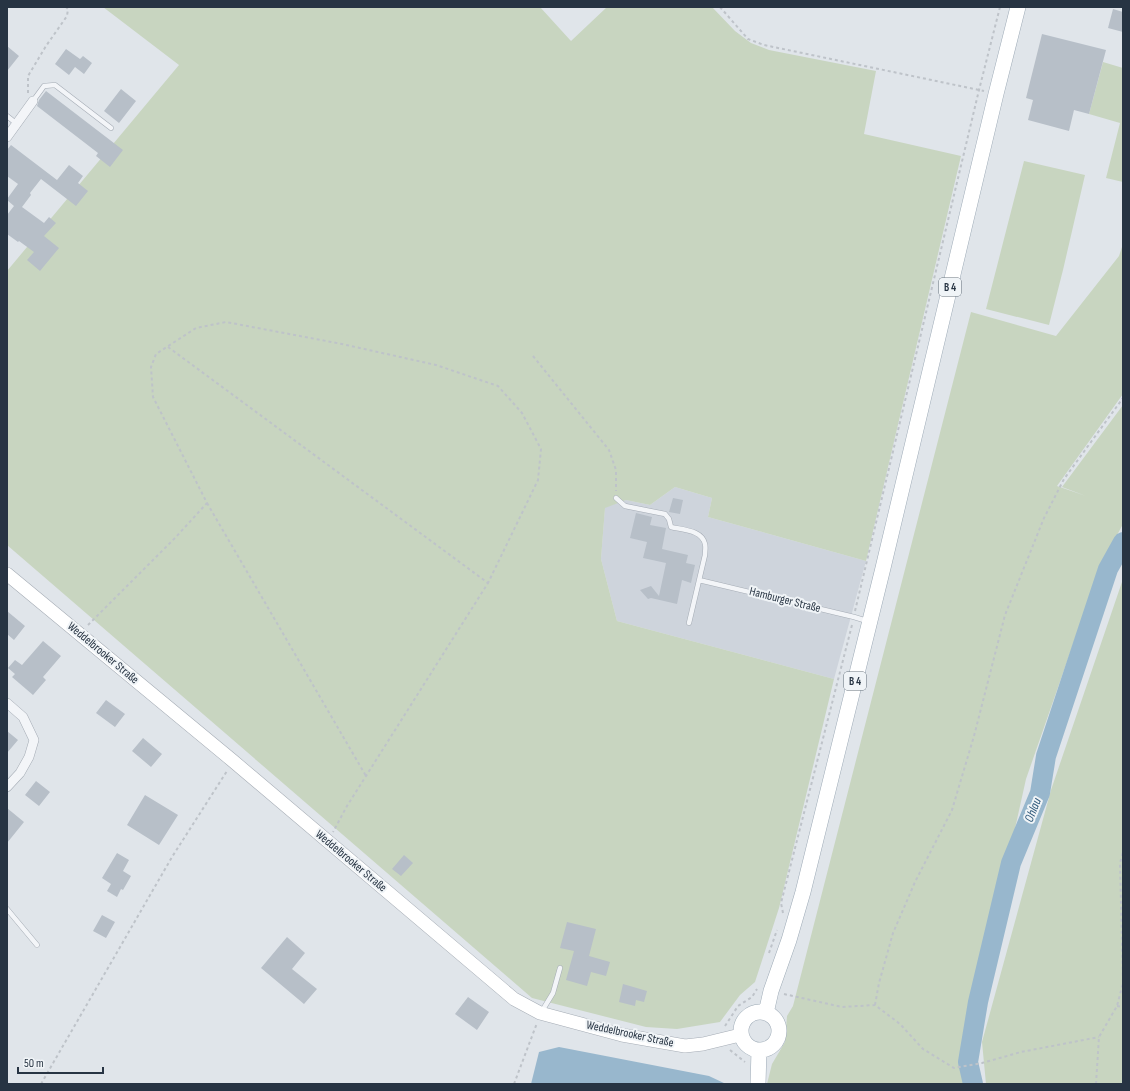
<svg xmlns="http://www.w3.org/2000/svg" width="1130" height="1091" font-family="'Sofia Sans Condensed',sans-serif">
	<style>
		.built { fill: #ced4dc }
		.green { fill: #c8d5c0 }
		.water { fill: #98b7cd }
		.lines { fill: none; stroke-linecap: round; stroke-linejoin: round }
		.river { stroke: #98b7cd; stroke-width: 20 }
		.building { fill: #b7bfc8 }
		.lane-casing { stroke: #a5acb5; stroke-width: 5.5 }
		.street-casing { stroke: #a5acb5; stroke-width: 10 }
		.secondary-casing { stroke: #a5acb5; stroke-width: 14 }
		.primary-casing { stroke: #9eabb7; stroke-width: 16 }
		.path { stroke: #bec3c9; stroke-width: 2; stroke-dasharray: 3 3; stroke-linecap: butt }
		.lane { stroke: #f3f5f8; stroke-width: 4.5 }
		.street { stroke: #f3f5f8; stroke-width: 9 }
		.secondary { stroke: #fff; stroke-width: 13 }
		.primary { stroke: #fff; stroke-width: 15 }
		.labels { text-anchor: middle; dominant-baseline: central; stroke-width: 4; stroke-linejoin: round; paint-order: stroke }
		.shield { fill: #f0f4f7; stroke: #636e79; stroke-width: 1 }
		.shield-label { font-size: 11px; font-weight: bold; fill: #273443 }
		.street-label { font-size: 12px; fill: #273443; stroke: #f0f4f7 }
		.water-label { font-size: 13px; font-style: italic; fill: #2e587a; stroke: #f0f4f7 }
	</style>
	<rect width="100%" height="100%" fill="#e0e5ea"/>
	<path class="built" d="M675,487l37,11 -4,19 158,44 -32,118 -217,-58 -16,-62 4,-52 21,-7 24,5z"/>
	<path class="green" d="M103,7h437l31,34 36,-34h105l23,24 16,12 18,7 107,21 -12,63 97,22 -95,405 -158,-44 4,-19 -37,-11 -25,18 -24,-5 -21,8 -4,51 16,62 217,58 -55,229 -24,74 -15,13 -20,27 -43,7 -31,-2 -114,-29 -525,-453v-274l172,-206z
		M1103,62l20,6v114l-17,-4 14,-55 -31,-9z
		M1024,161l61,14 -22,95 -14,55 -63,-16z
		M1123,244v150l-66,92 29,10 -24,-9 61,-82v119l-23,43 -74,212 -56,252 1,53h-204l5,-20 13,-22 2,-26 6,-10 178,-694 85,24 63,-80z
		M1123,579v505h-137l-4,-42 69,-252z"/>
	<path class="water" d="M559,1047l150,29 17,8h-195l8,-32z"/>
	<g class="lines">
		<path class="river" d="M973,1084l-5,-22 10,-60 33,-139 29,-70 6,-37 62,-187 15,-27"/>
	</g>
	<path class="building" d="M1113,9l10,3v20l-15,-4z
		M1042,34l64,16 -17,64 -15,-4 -5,21 -41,-11 5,-20 -7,-2z
		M7,46l12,10 -12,15z
		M66,49l14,10 3,-3 9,7 -8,11 -9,-7 -6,8 -14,-11z
		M121,89l15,12 -17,22 -15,-12z
		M46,91l77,59 -13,17 -14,-11 2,-3 -61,-47 2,-6z
		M11,145l46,35 12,-15 14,11 -5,7 10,8 -12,15 -35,-27 -11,14 1,2 -9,12 22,16 5,-6 7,6 -12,13 15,12 -19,23 -13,-11 7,-8 -15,-11 -1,1 -11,-8v-19l7,-9 -7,-6v-1l11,-15 -11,-8v-26z
		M673,498l10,2 -3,14 -11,-2z
		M636,513l16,4 -2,8 16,3 -4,21 26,6 -2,8 9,2 -4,18 -9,-3 -5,24 -26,-6 -3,1 -8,-9 11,-4 8,10 7,-33 -23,-5 4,-16 -17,-4z
		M7,611l18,15 -11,14 -7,-6z
		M43,641l18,15 -18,21 3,3 -13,15 -21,-18 3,-3 -7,-6 7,-8 7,5z
		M106,700l19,14 -10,13 -19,-14z
		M7,731l11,9 -11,13z
		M143,738l19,16 -11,13 -19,-16z
		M36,781l14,11 -11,14 -14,-11z
		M145,795l33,20 -19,30 -32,-20z
		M7,808l17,14 -17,21z
		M117,853l12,7 -6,11 8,5 -8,14 -2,-1 -4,8 -10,-6 4,-7 -9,-6z
		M404,855l9,8 -12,13 -9,-7z
		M102,915l13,7 -9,16 -13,-7z
		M567,922l29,7 -7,27 21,6 -4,14 -15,-4 -4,14 -21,-6 8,-29 -14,-3z
		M287,937l18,16 -13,16 25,20 -13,15 -43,-36z
		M623,984l24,7 -3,11 -8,-2 -1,6 -16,-4z
		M468,997l21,15 -12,18 -22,-16z"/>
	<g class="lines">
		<g class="lane-casing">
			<path id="lane" d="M33,101l11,-15 11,-1 56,43
				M7,116l10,8
				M616,498l9,8 40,8 4,5 2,8c12,3 31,3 34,17 1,3 0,8 0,11l-16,68
				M699,580l155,37 13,4
				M7,909l30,36
				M542,1011l11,-18 7,-25"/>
		</g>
		<g class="street-casing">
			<path id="street" d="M7,137l26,-36
				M7,703l16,14 11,23 -5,17 -9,16 -13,14"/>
		</g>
		<g class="secondary-casing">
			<path id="secondary" d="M7,574l226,187 281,238 26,14 82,22 63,11 18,-2 37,-9"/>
		</g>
		<g class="primary-casing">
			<path id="primary" d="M741 1031a19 19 0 1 1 38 0a19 19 0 1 1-38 0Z
				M766,1013l5,-22 18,-51 14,-48 80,-324 113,-474 22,-87
				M758,1084l1,-34"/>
		</g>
		<path class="path" d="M720,7l28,32 16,6 220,46
			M28,93v-17l18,-30 21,-30 1,-7 -2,-2
			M168,347l320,236 -141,223 -14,26
			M533,356l76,94 7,20v21
			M207,503l159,273
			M855,611l124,-521 21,-83
			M88,625l87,-87 32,-35 -54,-106 -2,-30 5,-13 40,-26 30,-6 116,22 94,21 62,21 24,27 19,36 -3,31 -50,103
			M783,913l-2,-10 71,-278
			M769,953l8,-23
			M784,994l58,13 33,-2 25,19 23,25 31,19 28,-5 39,-11 78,-15
			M875,1005l4,-22 14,-50 22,-51 37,-72 22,-74 31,-121 39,-97 20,-39 59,-81
			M1117,1006l6,1
			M725,1026l13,-20 14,-9 5,-8
			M730,1050l15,12
			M41,1084l131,-227 55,-86
			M514,1084l23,-61
			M1096,1084l3,-47 18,-31 6,-23 -3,-120 3,-11"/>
		<use href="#lane" class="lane"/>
		<use href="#street" class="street"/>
		<use href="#secondary" class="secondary"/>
		<use href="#primary" class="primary"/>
	</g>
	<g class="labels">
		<g class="shield">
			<rect x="939" y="278" width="22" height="18" rx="3"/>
			<rect x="844" y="672" width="22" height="18" rx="3"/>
		</g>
		<g class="shield-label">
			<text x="950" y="287">B 4</text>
			<text x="855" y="681">B 4</text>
		</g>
		<g class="street-label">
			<text transform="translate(785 600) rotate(14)">Hamburger Straße</text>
			<text transform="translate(103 653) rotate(40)">Weddelbrooker Straße</text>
			<text transform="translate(351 861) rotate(40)">Weddelbrooker Straße</text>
			<text transform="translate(630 1034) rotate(12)">Weddelbrooker Straße</text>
		</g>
		<g class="water-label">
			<text transform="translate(1033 810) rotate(-68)">Ohlau</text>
		</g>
	</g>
	<rect width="1130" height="1091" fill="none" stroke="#273443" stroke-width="16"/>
	<path d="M18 1067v6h85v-6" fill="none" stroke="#273443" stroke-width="2"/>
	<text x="24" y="1067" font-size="12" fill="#273443" stroke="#f0f4f7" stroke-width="3" paint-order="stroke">50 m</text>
</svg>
